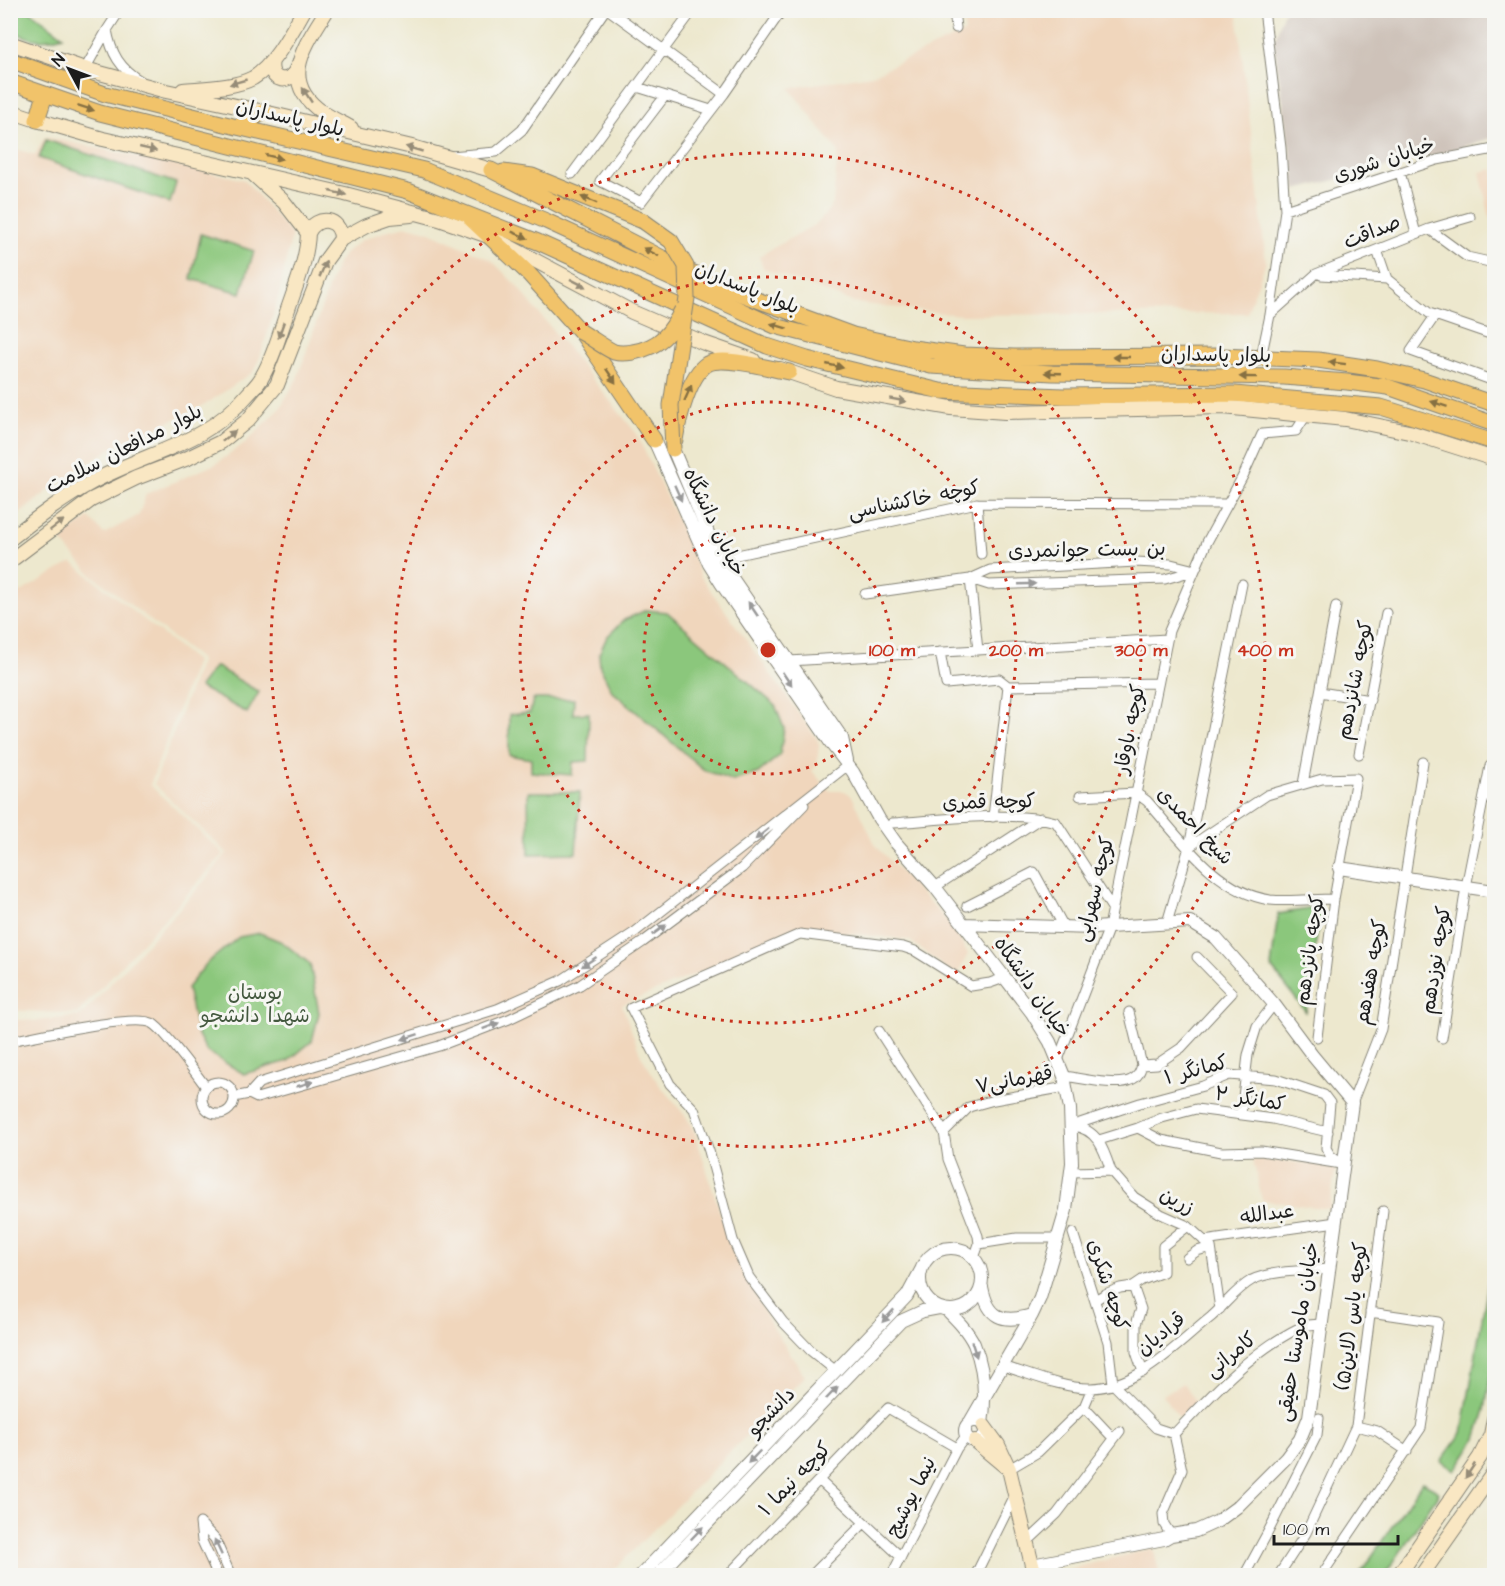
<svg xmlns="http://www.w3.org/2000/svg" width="1505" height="1586" font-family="'Architects Daughter','Playpen Sans Arabic',sans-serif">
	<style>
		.built { fill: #f0d6bc }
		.industrial { fill: #cec2b9 }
		.green { fill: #8bc77c; stroke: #54724c; stroke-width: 1.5 }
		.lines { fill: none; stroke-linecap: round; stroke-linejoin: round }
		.minor-casing { stroke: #848275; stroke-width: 11 }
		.tertiary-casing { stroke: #848275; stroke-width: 14 }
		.secondary-casing { stroke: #848275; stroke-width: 16 }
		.primary-casing { stroke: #848275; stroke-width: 17 }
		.minor { stroke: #fff; stroke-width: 9 }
		.tertiary { stroke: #fff; stroke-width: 12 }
		.secondary { stroke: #f9e7c3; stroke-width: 14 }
		.primary { stroke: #f1c36a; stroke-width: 15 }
		.primary-bridge-casing { stroke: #848275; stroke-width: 17; stroke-linecap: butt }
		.primary-bridge { stroke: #f1c36a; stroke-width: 15 }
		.oneway { fill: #968c78 }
		.oneway2 { fill: #867043 }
		.oneway3 { fill: #999 }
		.ring { fill: none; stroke: #c8321e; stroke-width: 3; stroke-dasharray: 3 6 }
		.labels { text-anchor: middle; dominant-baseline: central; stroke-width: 6; stroke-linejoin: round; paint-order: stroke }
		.street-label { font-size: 20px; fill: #1c1c1c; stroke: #f6f6f2 }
		.park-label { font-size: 20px; fill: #43583e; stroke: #f6f6f2 }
		.centre { fill: #c8321e; stroke: #f6f6f2; stroke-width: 3 }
		.ring-label { font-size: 18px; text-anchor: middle; font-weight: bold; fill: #c8321e; stroke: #f6f6f2; stroke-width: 6; stroke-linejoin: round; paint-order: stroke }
	</style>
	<rect width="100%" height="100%" fill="#f6f6f2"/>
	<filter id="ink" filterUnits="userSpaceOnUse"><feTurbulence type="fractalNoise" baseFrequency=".0167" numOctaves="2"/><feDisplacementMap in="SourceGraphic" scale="12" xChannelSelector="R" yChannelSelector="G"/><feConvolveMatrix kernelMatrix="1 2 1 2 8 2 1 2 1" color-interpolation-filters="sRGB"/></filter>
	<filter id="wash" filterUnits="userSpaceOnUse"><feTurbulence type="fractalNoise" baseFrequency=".008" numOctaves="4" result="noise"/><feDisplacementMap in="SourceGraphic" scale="24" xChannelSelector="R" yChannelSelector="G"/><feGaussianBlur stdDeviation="1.35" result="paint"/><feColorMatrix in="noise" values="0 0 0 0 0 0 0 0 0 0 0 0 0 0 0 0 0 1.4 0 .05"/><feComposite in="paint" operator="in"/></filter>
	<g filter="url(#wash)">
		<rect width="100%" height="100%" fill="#ede8ce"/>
		<path class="built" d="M962,11h275l29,251 -19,51 -287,2 -105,-12 -92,-35 -4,-12 59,-33 15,-19 5,-53 -49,-63 83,-13 93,-43z
			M45,137l200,43 47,55 -16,70 -16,52 -7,15 -47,32 -96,45 -61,41 -38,31 -1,-374 25,8z
			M1494,169v49l-4,1 -10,-47z
			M408,226l20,5 63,29 26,26 119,147 47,99 18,45 116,162 2,5 -2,21 -5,6 18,20h15l7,5 24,50 77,81 15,27 -12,22 -47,-36 -105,-12 -182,77 18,49 18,29 29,35 8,15 36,114 39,76 35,53 -196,199h-598l-1,-556 27,2 44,-5 126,-138 20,-25 -73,-69 47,-124 -110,-86 -32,-35 30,-21 15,16 35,-19 7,-21 70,-30 30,-22 33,-32 18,-31 33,-96 8,-20 8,-11 16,-12 27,-10z
			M72,562l124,99 -46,124 74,69 -147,160 -66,-4v-412z
			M1253,1159l83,7 -7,43 -67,-9z
			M1183,1383l14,21 -17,14 -18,-23z
			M1153,1548l7,27h-93l3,-6z"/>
		<path class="industrial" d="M1284,11h210v126l-44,14 -154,39 -22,-148z"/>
		<path class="green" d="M10,11h20l33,25c-24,7 -30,4 -52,-5z
			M46,140l130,43 -6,20 -131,-45z
			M201,234l53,17 -13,42 -50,-14z
			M646,610l21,2 108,93 9,23 -4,27 -22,18 -25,8 -29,-11 -92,-79 -12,-24 -1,-13 8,-17 17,-17z
			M215,666l44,26 -12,21 -48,-26z
			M533,699h41l-1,15 16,-1 -1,48 -15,1 -1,13 -41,-3v-13l-22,-4v-40l21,-2z
			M528,792h52l-4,61 -47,1z
			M1321,907l-15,105 -35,-45 7,-53z
			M260,933l22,9 28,22 9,49 -7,28 -24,20 -44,13 -37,-22 -10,-19 -10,-45 20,-25 32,-26z
			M1494,1250v103l-9,57 -9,29 -21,32 -14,-10 21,-28z
			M1422,1482l14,7 3,4 -48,73 -7,9h-25z"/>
	</g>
	<g filter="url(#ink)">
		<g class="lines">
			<g class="minor-casing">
				<path id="minor" d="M609,10l115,84
					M954,10l2,18
					M107,30c4,23 13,39 34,51
					M85,69l22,-39 13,-20
					M637,87l74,23
					M665,96l-65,85 41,21 83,-108 58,-84
					M451,156l45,-4 26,-22 83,-120
					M1400,172l16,62
					M572,174l121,-164
					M1285,210l152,-50 57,-11
					M1429,229l41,-12
					M1377,250l10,29 42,34 58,20 7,-1
					M1321,275l66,4
					M1270,315l46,-41 113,-45 38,28 27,6
					M1435,316l-24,35 83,30
					M1261,358l9,-43 15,-105 -4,-62 -17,-138
					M977,503l4,51
					M719,559l258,-56 251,1
					M970,579l19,6 176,-6 28,-8
					M970,579l8,71
					M1242,584l-53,263 78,-52 55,-16 34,-1 -22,121 -17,138
					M865,594l105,-15 20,-9 146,-8 35,2 24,6
					M940,652l6,32 53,-5 9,7
					M789,661l378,-22
					M1320,692l50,8
					M1359,754l27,-141
					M1303,784l33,-178
					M1136,793l11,8c34,38 69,91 123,99 20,2 44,-1 64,-1
					M1080,796l56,-3
					M993,817l15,-131 149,-3
					M892,823c49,-3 117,-13 164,-1l56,86
					M935,887l106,-69
					M967,906l67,-34 30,55
					M1167,923l22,-76
					M1129,1012l13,53
					M879,1031l65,101 4,27 30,77 1,8 -5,14
					M1442,1038l24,-151 24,-121
					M10,1041c27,-5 122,-27 142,-18 11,5 45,52 54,64
					M1058,1060l51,-133 60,-296 38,-89 37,-68 18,-40 34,-3 11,-17
					M1142,1065l15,-1 24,-16 51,-55 -35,-36
					M1064,1076c16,2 53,11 67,4 7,-3 9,-8 11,-15
					M202 1098a16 16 0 1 1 32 0a16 16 0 1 1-32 0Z
					M249,1094l8,4 182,-52 70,-27 71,-34 63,-43 99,-74 62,-63
					M234,1097l15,-3 10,-11 238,-74 63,-28 75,-49 213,-167
					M1352,1103l29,-74 42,-267
					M1241,1114l7,-59 9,-29 17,-22
					M1071,1126l69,-23 63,-17 26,-11 47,4 48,16 6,8 -4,45 4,7 13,10
					M1073,1126c25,3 31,24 38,45
					M1138,1128l23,12 60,12 40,-1 80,13
					M944,1132l25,-25 25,-7 72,-13
					M1099,1140l39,-12 24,-10 34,-9 77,10 55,13
					M1071,1172l40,-1 23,26 27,17 27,12 23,21 9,62
					M1073,1233l35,109 5,42 43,44 18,6 8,36 -19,44 1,10 7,11
					M1204,1241l132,-19
					M979,1244l38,-6h41
					M1187,1258l10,-7 14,-4
					M1133,1286l8,23 -5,15v28l7,20
					M1095,1300l10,-6 15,-6 13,-2 9,-6 21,-8v-26l25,-20
					M1003,1366c26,8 62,23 88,22 48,-1 85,-43 120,-71 14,-12 25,-28 41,-37 20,-10 55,-9 77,-11
					M836,1371l-25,-20 -28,-29 -34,-45 -16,-37 -24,-89 -15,-42 -24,-25 -39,-76 169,-74 103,13 12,4 56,35 19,-3 14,-5
					M1084,1407l30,32
					M1356,1426l21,5 30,20
					M1174,1434c37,-39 76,-82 125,-106 6,-4 15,-3 22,-4
					M1009,1469l29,-17 46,-45 8,-19
					M819,1480l82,77
					M200,1523l15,16 16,37
					M200,1523l2,18 16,35
					M1026,1543l31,-29 63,-83
					M727,1576l161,-168 69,40
					M811,1576l53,-53
					M891,1576l66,-128 9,-12
					M975,1576l40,-81
					M1244,1576l24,-44 49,-97 2,-17
					M1278,1576l28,-43 50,-107 27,-215
					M1321,1576l100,-148 17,-106 -68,-10
					M1491,1576l3,-5"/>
			</g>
			<g class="tertiary-casing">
				<path id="tertiary" d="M654,440l55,124 12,19 112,163 20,26 26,47 17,24 39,44 97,126 18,29 14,34 6,33 2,54 -3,23 -3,24 -26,88 -8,17 -62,107
					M673,449l46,110 123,179 5,23
					M1339,868l155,23
					M963,924l130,4 97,-6 26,16 58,66 38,51 40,48 -43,314 -9,22 -14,19 -49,49 -19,14 -22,10 -25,4 -7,4 -132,26
					M920 1279a31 31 0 1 1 62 0a31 31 0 1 1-62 0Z
					M982,1287c6,31 20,37 50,28
					M947,1310c10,10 21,21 27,34 10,25 12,54 8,80
					M965 1431a10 10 0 1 1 20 0a10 10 0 1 1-20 0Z
					M640,1576l267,-280 15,-28
					M657,1576l244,-255 22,-10 16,-3"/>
			</g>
			<g class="secondary-casing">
				<path id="secondary" d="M327,10c-21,34 -50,71 -5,102 9,6 20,11 29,16
					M10,43l75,26 81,22 98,21 148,35 79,23
					M272,61c-5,20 19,26 25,6
					M183,90c21,-2 51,-2 70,-12 21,-12 39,-47 51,-68
					M10,111l27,9 66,19 242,55 94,25 52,18 141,75 72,31 49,17
					M308,233c9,-19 33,-15 33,6
					M780,369l56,19 115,20 54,4 218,-5 122,12 64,13 85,27
					M10,539c27,-21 53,-41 82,-57 57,-31 114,-37 157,-89 5,-5 11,-11 14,-18 11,-19 17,-42 24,-63 9,-27 20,-52 21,-79l-24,-31 -31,-28
					M10,561l81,-61 45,-22 52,-20 33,-16 27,-22 29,-35 48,-124 16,-22 26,-14 23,-8 21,-2
					M984,1426l14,19 11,24 23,96 5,11
					M975,1441l30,25
					M1398,1576l82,-119 11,-22 3,-16
					M1421,1576l73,-104"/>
			</g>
			<g class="primary-casing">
				<path id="primary" d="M10,60l95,34 132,33 187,43 122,51 229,105 156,40 121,7 232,4 63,5 41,5 106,37
					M10,82l90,31 308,78 130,51 229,104 40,13 133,32 123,5 172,-2 146,13 113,35
					M37,120l8,-25
					M237,127l27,-15
					M491,170l189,97 61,27 112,41 60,13 51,7 50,2 207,-1 97,4 59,9 47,11 70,24
					M503,172l29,4 111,45
					M471,219l57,54 53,59 73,108
					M675,440c3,-19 14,-65 32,-76 16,-9 64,5 82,8"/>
			</g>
			<use href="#minor" class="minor"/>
			<use href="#tertiary" class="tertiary"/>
			<use href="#secondary" class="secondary"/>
			<use href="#primary" class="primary"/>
			<g class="primary-bridge-casing">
				<path id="primary-bridge" d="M643,221l28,20 15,25 1,32 -16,107 2,44
					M581,332c11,6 22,15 33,20 7,2 13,1 19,0 27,-5 38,-19 49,-42"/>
			</g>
			<use href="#primary-bridge" class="primary-bridge"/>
		</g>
		<defs><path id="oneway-solid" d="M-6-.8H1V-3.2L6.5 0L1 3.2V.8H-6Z" transform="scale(1.5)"/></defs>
		<g class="oneway">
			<use href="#oneway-solid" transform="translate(238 82) rotate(164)"/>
			<use href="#oneway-solid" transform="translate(307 95) rotate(-123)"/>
			<use href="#oneway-solid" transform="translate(148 149) rotate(13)"/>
			<use href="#oneway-solid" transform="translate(414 149) rotate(-164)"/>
			<use href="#oneway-solid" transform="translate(338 193) rotate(13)"/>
			<use href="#oneway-solid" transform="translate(323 269) rotate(-67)"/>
			<use href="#oneway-solid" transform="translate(578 283) rotate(27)"/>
			<use href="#oneway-solid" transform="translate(281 330) rotate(109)"/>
			<use href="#oneway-solid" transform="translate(898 400) rotate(10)"/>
			<use href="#oneway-solid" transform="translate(229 436) rotate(-39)"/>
			<use href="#oneway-solid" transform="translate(57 525) rotate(-37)"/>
			<use href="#oneway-solid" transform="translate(1470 1471) rotate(124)"/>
		</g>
		<g class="oneway2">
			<use href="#oneway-solid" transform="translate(86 108) rotate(18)"/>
			<use href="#oneway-solid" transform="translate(274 157) rotate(14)"/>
			<use href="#oneway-solid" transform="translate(589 200) rotate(-158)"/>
			<use href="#oneway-solid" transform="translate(520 235) rotate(22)"/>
			<use href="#oneway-solid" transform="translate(651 252) rotate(-152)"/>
			<use href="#oneway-solid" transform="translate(779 326) rotate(-163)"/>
			<use href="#oneway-solid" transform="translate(1121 357) rotate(180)"/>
			<use href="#oneway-solid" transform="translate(1337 363) rotate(-173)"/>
			<use href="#oneway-solid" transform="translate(835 366) rotate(13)"/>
			<use href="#oneway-solid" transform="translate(1053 373) rotate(-178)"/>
			<use href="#oneway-solid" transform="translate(611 376) rotate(56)"/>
			<use href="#oneway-solid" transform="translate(1248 377) rotate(-179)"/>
			<use href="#oneway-solid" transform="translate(688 393) rotate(-66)"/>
			<use href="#oneway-solid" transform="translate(1439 404) rotate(-162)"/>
		</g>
		<g class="oneway3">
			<use href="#oneway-solid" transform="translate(678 493) rotate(66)"/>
			<use href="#oneway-solid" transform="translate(1027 584) rotate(-2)"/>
			<use href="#oneway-solid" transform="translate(753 609) rotate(-124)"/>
			<use href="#oneway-solid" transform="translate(787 679) rotate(56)"/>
			<use href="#oneway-solid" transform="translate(762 834) rotate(141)"/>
			<use href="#oneway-solid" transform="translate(659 930) rotate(-37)"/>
			<use href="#oneway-solid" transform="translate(589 962) rotate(147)"/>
			<use href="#oneway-solid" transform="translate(491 1026) rotate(-21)"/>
			<use href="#oneway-solid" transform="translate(410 1037) rotate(162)"/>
			<use href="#oneway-solid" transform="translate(305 1084) rotate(-16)"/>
			<use href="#oneway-solid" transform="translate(888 1316) rotate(133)"/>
			<use href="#oneway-solid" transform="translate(974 1349) rotate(72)"/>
			<use href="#oneway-solid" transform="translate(832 1393) rotate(-46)"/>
			<use href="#oneway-solid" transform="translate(754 1457) rotate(134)"/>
			<use href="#oneway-solid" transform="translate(697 1533) rotate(-46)"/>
			<use href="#oneway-solid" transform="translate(218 1547) rotate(-115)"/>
		</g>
	</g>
	<g class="ring">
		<circle cx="768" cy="650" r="124"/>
		<circle cx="768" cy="650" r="248"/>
		<circle cx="768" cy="650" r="373"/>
		<circle cx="768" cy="650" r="497"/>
	</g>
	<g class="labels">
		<g class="street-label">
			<text transform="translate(290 118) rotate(13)">بلوار پاسداران</text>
			<text transform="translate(1384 160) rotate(-18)">خیابان شوری</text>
			<text transform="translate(1372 232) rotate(-22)">صداقت</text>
			<text transform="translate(747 288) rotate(22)">بلوار پاسداران</text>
			<text transform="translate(1216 355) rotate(1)">بلوار پاسداران</text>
			<text transform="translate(124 449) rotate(-27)">بلوار مدافعان سلامت</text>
			<text transform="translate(914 500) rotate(-11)">کوچه خاکشناسی</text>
			<text transform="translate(714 522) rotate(64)">خیابان دانشگاه</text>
			<text transform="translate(1087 550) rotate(-1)">بن بست جوانمردی</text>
			<text transform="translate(1355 680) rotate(-79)">کوچه شانزدهم</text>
			<text transform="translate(1130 729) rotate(-79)">کوچه باوقار</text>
			<text transform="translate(989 802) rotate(-1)">کوچه قمری</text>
			<text transform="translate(1195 826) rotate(46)">شیخ احمدی</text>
			<text transform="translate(1095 889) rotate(-76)">کوچه سهرابی</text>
			<text transform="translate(1310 950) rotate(-82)">کوچه پانزدهم</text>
			<text transform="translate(1436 960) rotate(-81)">کوچه نوزدهم</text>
			<text transform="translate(1371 972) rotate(-80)">کوچه هفدهم</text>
			<text transform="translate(1032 987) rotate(55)">خیابان دانشگاه</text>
			<text transform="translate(1196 1070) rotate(-15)">کمانگر ۱</text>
			<text transform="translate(1014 1080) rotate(-11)">قهرمانی۷</text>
			<text transform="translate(1250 1099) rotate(9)">کمانگر ۲</text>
			<text transform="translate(1177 1201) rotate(28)">زرین</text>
			<text transform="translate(1267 1214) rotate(-8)">عبدالله</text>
			<text transform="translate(1108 1285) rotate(72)">کوچه شکری</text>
			<text transform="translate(1352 1316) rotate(-83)">کوچه یاس (لاین۵)</text>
			<text transform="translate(1298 1332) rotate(-81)">خیابان ماموستا حقیقی</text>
			<text transform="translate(1161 1334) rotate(-39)">قرادیان</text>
			<text transform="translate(1231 1355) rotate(-39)">کامرانی</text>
			<text transform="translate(771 1412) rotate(-46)">دانشجو</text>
			<text transform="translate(795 1479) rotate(-46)">کوچه نیما ۱</text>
			<text transform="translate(911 1497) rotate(-63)">نیما یوشیج</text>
		</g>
		<g class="park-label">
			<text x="255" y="993">بوستان<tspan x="255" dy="23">شهدا دانشجو</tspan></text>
		</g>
	</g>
	<circle cx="768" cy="650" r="9" class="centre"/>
	<g class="ring-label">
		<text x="892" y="656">100 m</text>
		<text x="1016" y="656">200 m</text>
		<text x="1141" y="656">300 m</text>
		<text x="1265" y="656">400 m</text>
	</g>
	<rect width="1505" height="1586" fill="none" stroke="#f6f6f2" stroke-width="36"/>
	<g transform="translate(69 69) rotate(311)" stroke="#f6f6f2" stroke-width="4.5" paint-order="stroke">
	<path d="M0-4.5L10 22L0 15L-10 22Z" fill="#1c1c1c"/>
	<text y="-9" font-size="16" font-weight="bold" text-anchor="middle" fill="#1c1c1c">N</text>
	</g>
	<path d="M1274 1535v9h124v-9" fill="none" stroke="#1c1c1c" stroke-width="3"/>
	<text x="1283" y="1535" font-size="18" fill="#1c1c1c" stroke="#f6f6f2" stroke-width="4.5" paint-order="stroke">100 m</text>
</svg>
